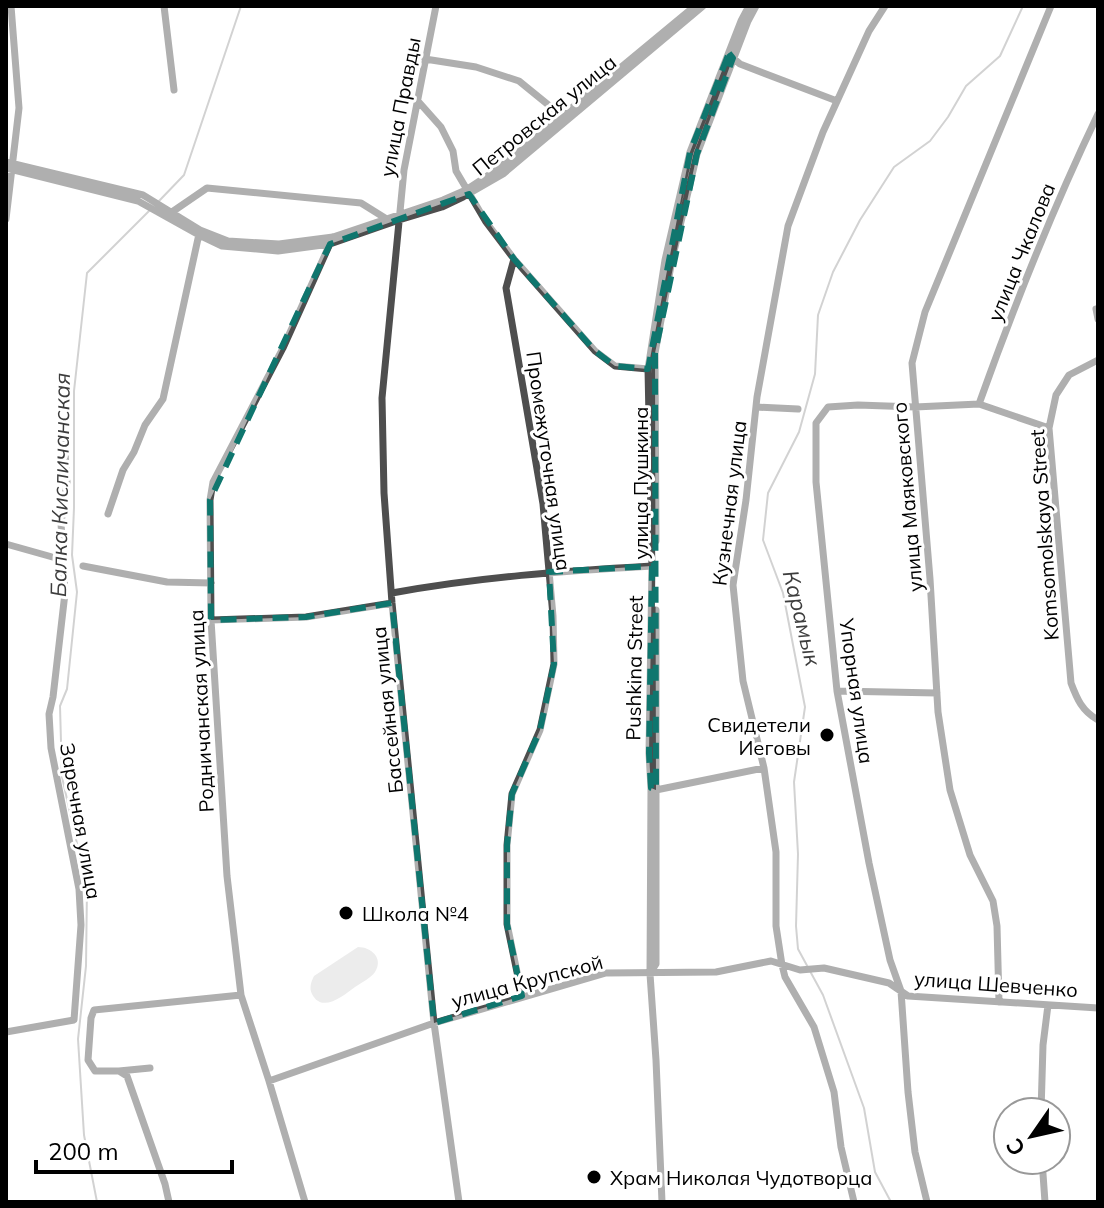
<svg xmlns="http://www.w3.org/2000/svg" width="1104" height="1208" font-family="Mulish,sans-serif">
	<style>
		.green { fill: #d5d5d5 }
		.lines { fill: none; stroke-linecap: round; stroke-linejoin: round }
		.stream { stroke: #9c9c9c; stroke-width: 2 }
		.minor { stroke: #4e4e4e; stroke-width: 7 }
		.marked { fill: none; stroke: #0f766e; stroke-width: 6; stroke-dasharray: 16 10; stroke-linejoin: round }
		.poi-dot { fill: #000; stroke: #fff; stroke-width: 3 }
		.labels { text-anchor: middle; dominant-baseline: central; stroke-width: 6; stroke-linejoin: round; paint-order: stroke }
		.street-label { font-size: 20px; fill: #000; stroke: #fff }
		.poi-label { font-size: 20px; fill: #000; stroke: #fff; text-anchor: start }
		.water-label { font-size: 22px; font-style: italic; fill: #3d3d3d; stroke: #fff }
	</style>
	<rect width="100%" height="100%" fill="#fff"/>
	<path class="green" d="M358,947c13,0 26,11 17,25 -4,6 -14,11 -20,15 -11,8 -33,27 -43,7 -3,-6 -1,-12 2,-18z"/>
	<g class="lines">
		<path class="stream" d="M159,201l25,-26 57,-169
			M97,1202l-13,-67 -6,-96 8,-73 1,-78 -25,-111 -2,-71 7,-17 10,-97 -5,-37 2,-47v-117l13,-118 62,-62
			M891,1202l-16,-30 -11,-64 -41,-113 -25,-46 -2,-23 2,-72 -4,-72 11,-75 -22,-114 -20,-53 5,-47 31,-61 16,-58 3,-59 15,-43 27,-52 34,-53 36,-26 18,-24 18,-31 34,-30 23,-50"/>
		<path class="minor" d="M164,6l10,84
			M436,6l-32,164 -22,228 2,95 8,110 42,420 25,179
			M733,58l7,6 97,37
			M425,59l51,8 43,14 43,35
			M417,100l24,27 12,24 3,20 30,51 28,37 81,92 20,15 33,3
			M6,162l137,33 57,35 28,11 51,3 54,-7 110,-37 23,-10 32,-21 197,-163
			M6,168l132,33 61,34 23,11 56,5 52,-7 69,-24 43,-13 21,-10 40,-23 200,-168
			M172,212l35,-24 154,15 24,15
			M6,219l13,-111 -8,-102
			M514,259l-8,29 37,216 10,112 1,48 -14,66 -28,64 -5,51v79l15,72
			M1096,309l2,10
			M1098,360l-29,15 -13,20 -7,33 22,255c6,16 11,28 27,37
			M979,404c35,-98 74,-196 119,-290
			M756,407l42,2
			M108,514l15,-44 11,-18 11,-27 18,-26 36,-165
			M656,541l-1,-188 17,-93 25,-106 51,-133 8,-15
			M6,544l57,16
			M83,566l84,16 44,1
			M392,593c86,-16 172,-22 260,-27
			M211,620l95,-3 86,-14
			M837,691l100,2
			M652,788l4,2 108,-22
			M651,972l5,-8v-354
			M999,1002l-2,-76 -4,-25 -23,-46 -20,-65 -12,-78 -8,-133 -18,-216 13,-51 126,-306
			M6,1032l68,-12 7,-95 -2,-36 -28,-141 -2,-34 4,-17 12,-104 -4,-70 6,-41 -3,-44
			M119,1071l31,-3
			M269,1081l165,-58 172,-50 110,-1 55,-11 29,9 24,-2 65,15 19,13 190,12
			M1041,1112l2,-67 5,-40
			M1042,1160l3,42
			M169,1202l-4,-18 -38,-108 -8,-5h-24l-7,-11 3,-42 3,-8 147,-15
			M305,1202l-36,-121 -28,-86 -14,-119 -16,-256 -1,-120 3,-18 70,-134 50,-111
			M662,1202l-6,-142 -6,-86 1,-186 -2,-35 3,-187 -4,-197 17,-109 25,-108 51,-131 8,-15
			M854,1202l-13,-55 -7,-55 -20,-65 -29,-50 -3,-12 -6,-39v-74l-12,-84 -21,-87 -10,-96 13,-85 11,-103 31,-171 35,-94 46,-101 16,-25
			M927,1202l-12,-50 -7,-60 -7,-101 -11,-31 -21,-97 -32,-172 -21,-209v-59l12,-16 30,-2 57,2 64,-3 70,24"/>
	</g>
	<path d="M0 0H1104V1208H0ZM729,53l4,5 -36,96 -42,199 1,437 -5,-2 -2,-35 3,-187 -103,6 5,92 -14,66 -28,64 -5,51v79l15,72 -88,27 -42,-420 -86,14 -95,3 -1,-120 120,-256 139,-50 45,65 81,92 20,15 33,3 42,-217z" fill="#fff" fill-opacity=".55" fill-rule="evenodd"/>
	<path class="marked" d="M729,53l4,5 -36,96 -42,199 1,437 -5,-2 -2,-35 3,-187 -103,6 5,92 -14,66 -28,64 -5,51v79l15,72 -88,27 -42,-420 -86,14 -95,3 -1,-120 120,-256 139,-50 45,65 81,92 20,15 33,3 42,-217z"/>
	<g class="poi-dot">
		<circle cx="827" cy="735" r="8"/>
		<circle cx="346" cy="913" r="8"/>
		<circle cx="594" cy="1177" r="8"/>
	</g>
	<g class="labels">
		<g class="street-label">
			<text transform="translate(400 107) rotate(-79)">улица Правды</text>
			<text transform="translate(544 115) rotate(-39)">Петровская улица</text>
			<text transform="translate(1021 252) rotate(-68)">улица Чкалова</text>
			<text transform="translate(549 461) rotate(82)">Промежуточная улица</text>
			<text transform="translate(640 483) rotate(-90)">улица Пушкина</text>
			<text transform="translate(907 497) rotate(-95)">улица Маяковского</text>
			<text transform="translate(729 503) rotate(-83)">Кузнечная улица</text>
			<text transform="translate(1044 535) rotate(-94)">Komsomolskaya Street</text>
			<text transform="translate(634 668) rotate(-89)">Pushkina Street</text>
			<text transform="translate(857 691) rotate(82)">Упорная улица</text>
			<text transform="translate(387 710) rotate(-96)">Бассейная улица</text>
			<text transform="translate(201 711) rotate(-93)">Родничанская улица</text>
			<text transform="translate(81 821) rotate(80)">Заречная улица</text>
			<text transform="translate(527 981) rotate(-15)">улица Крупской</text>
			<text transform="translate(996 984) rotate(4)">улица Шевченко</text>
		</g>
		<g class="poi-label">
			<text x="811" y="724" text-anchor="end">Свидетели<tspan x="811" dy="23">Иеговы</tspan></text>
			<text x="362" y="913">Школа №4</text>
			<text x="610" y="1177">Храм Николая Чудотворца</text>
		</g>
		<g class="water-label">
			<text transform="translate(60 485) rotate(-89)">Балка Кисличанская</text>
			<text transform="translate(802 618) rotate(76)">Карамык</text>
		</g>
	</g>
	<rect width="1104" height="1208" fill="none" stroke="#000000" stroke-width="16"/>
	<g transform="translate(1032 1136) rotate(236)"><circle r="38" fill="#ffffff" stroke="#999999" stroke-width="2"/>
	<path d="M0-6L14 30L0 20L-14 30Z" fill="#000000"/>
	<text y="-12" font-size="22" font-weight="bold" text-anchor="middle" fill="#000000">С</text>
	</g>
	<path d="M36 1160v12h196v-12" fill="none" stroke="#000000" stroke-width="4"/>
	<text x="48" y="1160" font-size="24" fill="#000000" stroke="#ffffff" stroke-width="6" paint-order="stroke">200 m</text>
</svg>
